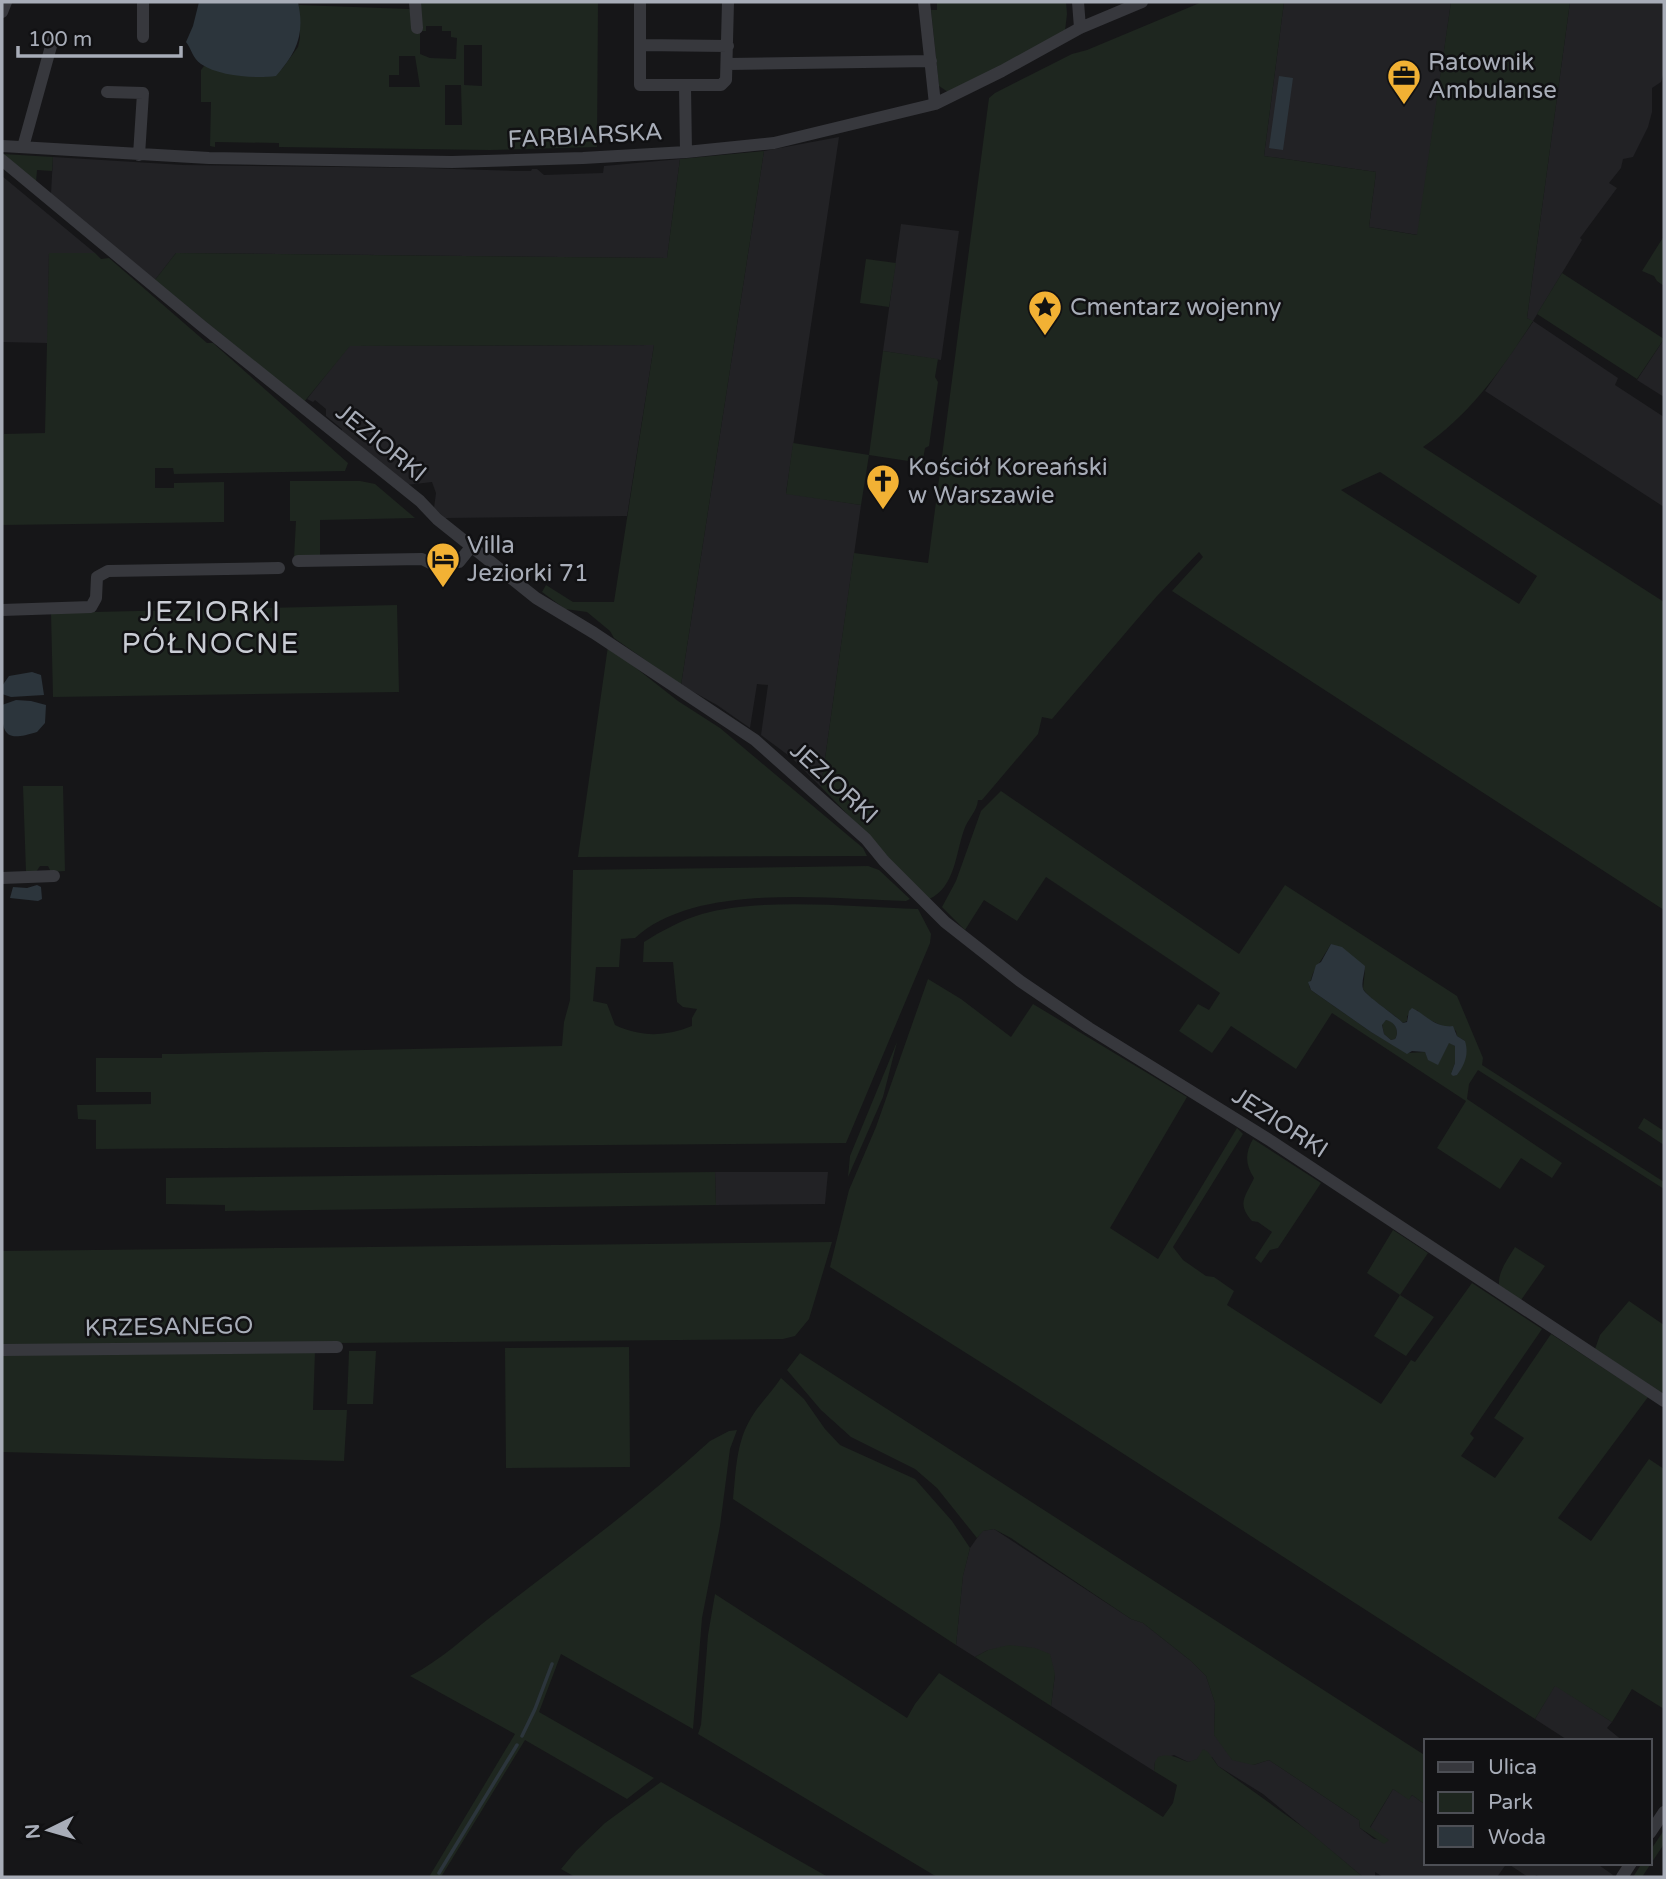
<svg xmlns="http://www.w3.org/2000/svg" width="1666" height="1879" font-family="'Varela Round',sans-serif">
	<style>
		.built { fill: #222225 }
		.green { fill: #1e261f; fill-rule: evenodd }
		.water { fill: #2c353c; fill-rule: evenodd }
		.lines { fill: none; stroke-linecap: round; stroke-linejoin: round }
		.stream { stroke: #2c353c; stroke-width: 3.5 }
		.minor { stroke: #37383d; stroke-width: 12 }
		.labels { text-anchor: middle; dominant-baseline: central; stroke-width: 5; stroke-linejoin: round; paint-order: stroke }
		.poi-label { font-size: 24px; fill: #a8adb8; stroke: #111113; text-anchor: start }
		.street-label { font-size: 24px; fill: #a8adb8; stroke: #111113 }
		.quarter-label { font-size: 28px; letter-spacing: 2px; fill: #c9ccd4; stroke: #111113 }
	</style>
	<rect width="100%" height="100%" fill="#161618"/>
	<path class="built" d="M1284,2h167l-33,233 -49,-8 7,-55 -112,-16z
		M1570,2h94v70l-3,10 -9,6v24l-4,15 -15,30 -10,2 -2,9 -12,15 8,5 -37,50 2,2 -49,81 85,57 -3,7 49,32v90l-179,-116 48,-69 -6,-4z
		M839,137l-53,356 75,12 -40,282 -29,-29 -31,-23 7,-50 -11,-1 -7,44 -33,-23 -36,-20 83,-534z
		M53,157l130,8 241,3 93,3h14l1,-2h5l7,6 59,-2 1,-7 76,-7 -13,99 -491,-5 -21,27 -104,-86z
		M2,176l93,77h-46l-1,90 -46,-1z
		M901,224l58,7 -18,129 -58,-9z
		M1664,339v58l-27,-17z
		M654,345l-27,171 -182,2 -11,-10 2,-15 -4,-11 -26,3 -64,-52v-4l-16,-13v-7l-11,-9 -2,2 -6,-3 42,-53z
		M715,1172h113l-3,32 -109,1z
		M994,1529l137,90 12,4 48,38 15,15 9,27 -1,32 39,30 16,-5 90,60 1,8 14,11 14,1 -18,-12 23,-39 16,10 3,-4 11,8 3,-5v65h170l17,12 -1,2h-71l-5,-2 -1,2h-7l-21,-14 -10,14h-114l-8,-5v5h-12l-100,-83 -45,-28 -6,-9 -24,5 -14,-7 -19,7 -1,9 -103,-65 4,-32 -67,-24 -13,7 -19,-12 7,-70 7,-27 12,-17z
		M1555,1685l57,37 -5,6 16,13h-54l-34,-22z"/>
	<path class="green" d="M421,2h177l-1,145 -107,3 -211,-3v-4l-64,-1v5l-5,-1 1,-44h-10v-32l3,-4 33,9 28,2 17,-8 16,-22 2,-9 -1,-33 110,4 5,5 6,14zM426,26h16v5h9v6l6,1 -1,21 -26,-1 -10,-4v-23h6zM464,45h18v41l-18,-1zM399,56h16l5,31h-31v-12h10zM445,85h16l1,40h-17z
		M937,2h129l1,12 -2,17 -86,47 -31,14 -9,-6 -8,-76h6z
		M1202,2h82l-20,154 112,16 -7,55 48,8 34,-233h119l-43,316 6,3c-30,47 -63,94 -110,126l241,155v308l-492,-319 31,-34 -4,-5 -42,44 -105,123 -10,-2 -4,17 -56,66h-4c-1,12 -10,18 -14,30 -8,22 -9,58 -35,69 -38,-36 -71,-75 -108,-112l33,-234 74,10 61,-465 6,-5 77,-39 15,-4zM1380,472l157,104 -18,28 -178,-114z
		M764,151l-83,534 -67,-47 -4,-7 -23,-19 -22,-3 -23,-17 4,-7 27,17h41l40,-257 -304,1 -46,56 -149,-122 21,-27 491,5 13,-99z
		M3,154l50,3 -1,14 -15,-1 -1,12 -33,-26z
		M1664,236v50l-7,-5 -3,-5 -12,-5z
		M49,253h46l6,6 8,-1 98,85h6l135,120 -3,8 -171,3 -1,-6h-18v20h19v-5l50,-1v40l-222,3 2,-91 41,-1z
		M866,259l30,4 -7,44 -29,-4z
		M1562,273l102,66 -27,40 -100,-65z
		M883,351l55,8 -3,18 3,5 -9,64 -4,2 -2,11 5,5 -59,-9 -8,50 -75,-11 7,-51 76,12z
		M290,481h70l15,3 40,34 -95,2v37l-26,1 2,-37h-6z
		M397,605l2,87 -346,5 -2,-84z
		M608,646l70,55 42,27 143,120 4,8 -289,1z
		M23,786h40l2,85 -14,1 -3,-6h-8l-4,6h-10z
		M1001,791l238,163 46,-69 172,111 26,62 -1,7 182,117v7l-186,-119 -9,14 -2,15 95,64 -10,15 -31,-20 -21,31 -63,-41 29,-47 -134,-88 -36,56 -65,-43 -19,27 -33,-22 19,-27 11,6 11,-17 -174,-116 -29,44 -33,-21 -19,30 -23,-23 14,-26 25,-70zM1331,944l34,26 -2,19c9,13 28,22 40,34l4,-2v-5l10,-6 4,6 24,11 5,-1 6,5 1,5 8,5 -14,33 4,-11v-17l-6,-4 -4,8 -17,8 -3,-6 -18,1 -36,-21 -60,-42 -2,-4 4,-13z
		M868,866l11,4 31,29 -4,2c-78,-2 -210,-19 -271,37l-14,1 -2,28h-23l-3,34 14,3 8,21c25,12 51,12 77,1v-8l5,-9 -14,-2 -6,-5 -4,-40h-30l1,-20c17,-11 38,-22 58,-28 60,-17 153,-7 216,-5l13,25 -1,9 -84,200 -750,6v-29l-18,-1 -1,-14 74,-1v-12h-55v-34h66v-4h13l387,-8 2,-24 6,-22 3,-130z
		M928,979l33,20 50,38 22,-33 154,93 -77,131 48,31 79,-131 6,6 -70,113 10,13 23,16 8,1 20,14 -7,14 154,99 30,-44 4,2 57,-79 70,46 -72,105 4,4 -13,18 34,22 29,-40 -30,-20 57,-84 97,63 -90,121 33,23 58,-82 15,10v240l-32,-20 -20,33 -57,-36 -20,33 -523,-337 -182,-115 19,-77 27,-63z
		M1386,1020c9,1 14,11 9,19l-4,1 -7,-6 -2,-10z
		M897,1042l-14,55 -35,80 2,-21z
		M1644,1118l20,13v14l-26,-17z
		M1253,1139l68,44 -43,65 -8,2 -9,13 -6,-5 17,-26 -14,-10 -6,-1c-16,-18 -6,-25 2,-43 -9,-14 -9,-25 -1,-39z
		M715,1172l1,33 -491,6v-6l-59,-1v-26z
		M1393,1230l35,23 -28,42 34,22 -28,39 -32,-20 26,-41 -33,-22z
		M832,1242l-23,77 -14,17 -12,3 -781,7v-95z
		M1515,1247l30,19 -24,34 -22,-15c-1,-14 9,-26 16,-38z
		M1629,1301l35,24v69l-69,-45 5,-14z
		M629,1347l1,120 -124,1 -1,-120z
		M315,1351l-2,59h34l-3,51 -342,-9v-98z
		M349,1351h27l-3,53h-26z
		M800,1353l626,403v42l-3,5 -11,-8 -3,5 -16,-11 -23,38 19,13 -5,4 -24,-16 -1,-8 -90,-60 -16,5 -21,-5 -18,-25 1,-32 -9,-27 -15,-15 -48,-38 -12,-4 -120,-81 -17,-9 -11,2 -6,7 -40,-50 -22,-19 -64,-32 -30,-27 -34,-40z
		M781,1378l23,21 21,30 15,16 75,34 37,42 18,27 -7,28 -7,69 -223,-146c3,-28 3,-56 18,-81 8,-14 21,-26 30,-40z
		M737,1430l-7,19 -10,77 -18,92 -9,111 -132,-75 -22,58 115,66 -27,21 -102,-59 -84,137h-12l86,-143 -105,-58c30,-15 56,-40 82,-60 74,-57 149,-112 218,-175l19,-10z
		M715,1594l192,124 8,-14 24,-31 224,144 10,-14 4,-18 -23,-14 1,-9 3,-5c13,-4 18,1 30,5l9,-3 6,-10 5,3 10,14 89,64 56,47h-426l-239,-143 3,-9 7,-90z
		M1009,1645l26,3 15,6 5,20 -4,32 -76,-49 13,-7z
		M661,1782l167,95h-253l-14,-8 15,-18 29,-28z
		M1664,1830v14l-22,33h-9l9,-14h8v-12z"/>
	<path class="water" d="M199,2h99c7,32 -1,50 -22,74 -21,3 -58,0 -75,-12 -8,-5 -10,-16 -15,-22l7,-16z
		M1279,76l14,2 -10,72 -14,-2z
		M32,672l9,3 3,20 -33,2 -9,-3v-8l7,-10z
		M16,700l15,1 15,4 -1,18 -8,9c-32,10 -35,3 -35,-27z
		M37,885l4,2 1,12 -4,2 -28,-3 3,-11 14,1z
		M1331,944l11,3 23,19c0,7 -4,16 -2,23 2,6 32,26 40,34l4,-1 2,-11 3,-3c15,7 22,20 41,18l4,10 8,5c4,13 0,23 -8,34l-4,1 -2,-2 4,-11v-17l-6,-3 -11,22 -10,-5 -3,-8 -13,-1 -5,3 -36,-22 -60,-42 -3,-8 3,-1 5,-16 5,-3zM1386,1020c9,2 14,11 9,19l-4,1 -7,-6 -2,-9z"/>
	<g class="lines">
		<path class="stream" d="M522,1736l13,-27 17,-45
			M439,1873l78,-128"/>
		<path class="minor" d="M143,2v35
			M415,2l2,26
			M640,2v83h81l5,-5 2,-78
			M924,2l11,102
			M1078,2l2,26
			M2,12l4,-10
			M640,45l88,1
			M728,64l203,-3
			M685,86l1,66
			M107,92l36,1 -4,62
			M2,146l207,12 243,4 131,-4 103,-6 88,-9 161,-39 67,-33 78,-43 62,-26
			M23,147l30,-108
			M2,160l200,166 218,175 17,18 99,79 58,35 161,107 111,99 18,22 61,61 75,59 69,47 182,113 393,260
			M298,561l124,-2 8,4 29,-1 12,-15
			M2,610l89,-3 5,-9 1,-21 11,-6 171,-3
			M2,878l52,-2
			M2,1350l335,-3
			M1650,1833l14,-21
			M1622,1877l9,-14"/>
	</g>
	<defs>
		<g id="office-pin" transform="scale(1.75)"><path d="M0 17L-7.5 6A9.5 9.5 0 1 1 7.5 6Z" fill="#f2b134" stroke="#111113"/><path d="M-6-3h4V-5.5h4V-3h4V5H-6ZM-1-4.5V-3h2v-1.5ZM-6 0V1H6V0Z" fill="#111"/></g>
		<g id="sight-pin" transform="scale(1.75)"><path d="M0 17L-7.5 6A9.5 9.5 0 1 1 7.5 6Z" fill="#f2b134" stroke="#111113"/><path d="M0-6L1.8-2.2L6-1.7L2.9 1.2L3.7 5.4L0 3.3L-3.7 5.4L-2.9 1.2L-6-1.7L-1.8-2.2Z" fill="#111"/></g>
		<g id="church-pin" transform="scale(1.75)"><path d="M0 17L-7.5 6A9.5 9.5 0 1 1 7.5 6Z" fill="#f2b134" stroke="#111113"/><path d="M-1.2-6h2.4v3.5h3.3v2.4h-3.3V6h-2.4V-.1h-3.3v-2.4h3.3Z" fill="#111"/></g>
		<g id="hotel-pin" transform="scale(1.75)"><path d="M0 17L-7.5 6A9.5 9.5 0 1 1 7.5 6Z" fill="#f2b134" stroke="#111113"/><path d="M-6-4.5h1.5V1H6V5H4.5V3h-9V5H-6ZM-4 0a1.8 1.8 0 1 1 3.6 0ZM.5 0V-2.5h3Q6-2.5 6 0Z" fill="#111"/></g>
	</defs>
	<g fill-rule="evenodd">
		<use href="#office-pin" x="1404" y="76"/>
		<use href="#sight-pin" x="1045" y="307"/>
		<use href="#church-pin" x="883" y="481"/>
		<use href="#hotel-pin" x="443" y="559"/>
	</g>
	<g class="labels">
		<g class="poi-label">
			<text x="1428" y="62">Ratownik<tspan x="1428" dy="28">Ambulanse</tspan></text>
			<text x="1070" y="307">Cmentarz wojenny</text>
			<text x="908" y="467">Kościół Koreański<tspan x="908" dy="28">w Warszawie</tspan></text>
			<text x="467" y="545">Villa<tspan x="467" dy="28">Jeziorki 71</tspan></text>
		</g>
		<g class="street-label">
			<text transform="translate(585 136) rotate(-3)">FARBIARSKA</text>
			<text transform="translate(381 443) rotate(39)">JEZIORKI</text>
			<text transform="translate(834 783) rotate(42)">JEZIORKI</text>
			<text transform="translate(1280 1123) rotate(33)">JEZIORKI</text>
			<text transform="translate(169 1327) rotate(-1)">KRZESANEGO</text>
		</g>
		<g class="quarter-label">
			<text x="211" y="612">JEZIORKI<tspan x="211" dy="32">PÓŁNOCNE</tspan></text>
		</g>
	</g>
	<rect width="1666" height="1879" fill="none" stroke="#a8adb8" stroke-width="7"/>
	<rect x="1424" y="1739" width="228" height="126" fill="#111113" stroke="#4d4f55" stroke-width="2"/>
	<rect x="1438" y="1762" width="35" height="10" fill="#37383d" stroke="#4d4f55" stroke-width="2"/>
	<text x="1488" y="1774" font-size="21" fill="#a8adb8">Ulica</text>
	<rect x="1438" y="1792" width="35" height="21" fill="#1e261f" stroke="#4d4f55" stroke-width="2"/>
	<text x="1488" y="1809" font-size="21" fill="#a8adb8">Park</text>
	<rect x="1438" y="1826" width="35" height="21" fill="#2c353c" stroke="#4d4f55" stroke-width="2"/>
	<text x="1488" y="1844" font-size="21" fill="#a8adb8">Woda</text>
	<g transform="translate(49 1830) rotate(265)" stroke="#111113" stroke-width="5" paint-order="stroke">
	<path d="M0-5L12 26L0 18L-12 26Z" fill="#a8adb8"/>
	<text y="-10" font-size="19" font-weight="bold" text-anchor="middle" fill="#a8adb8">N</text>
	</g>
	<path d="M18 46v10h163v-10" fill="none" stroke="#a8adb8" stroke-width="3.5"/>
	<text x="28" y="46" font-size="21" fill="#a8adb8" stroke="#111113" stroke-width="5" paint-order="stroke">100 m</text>
</svg>
